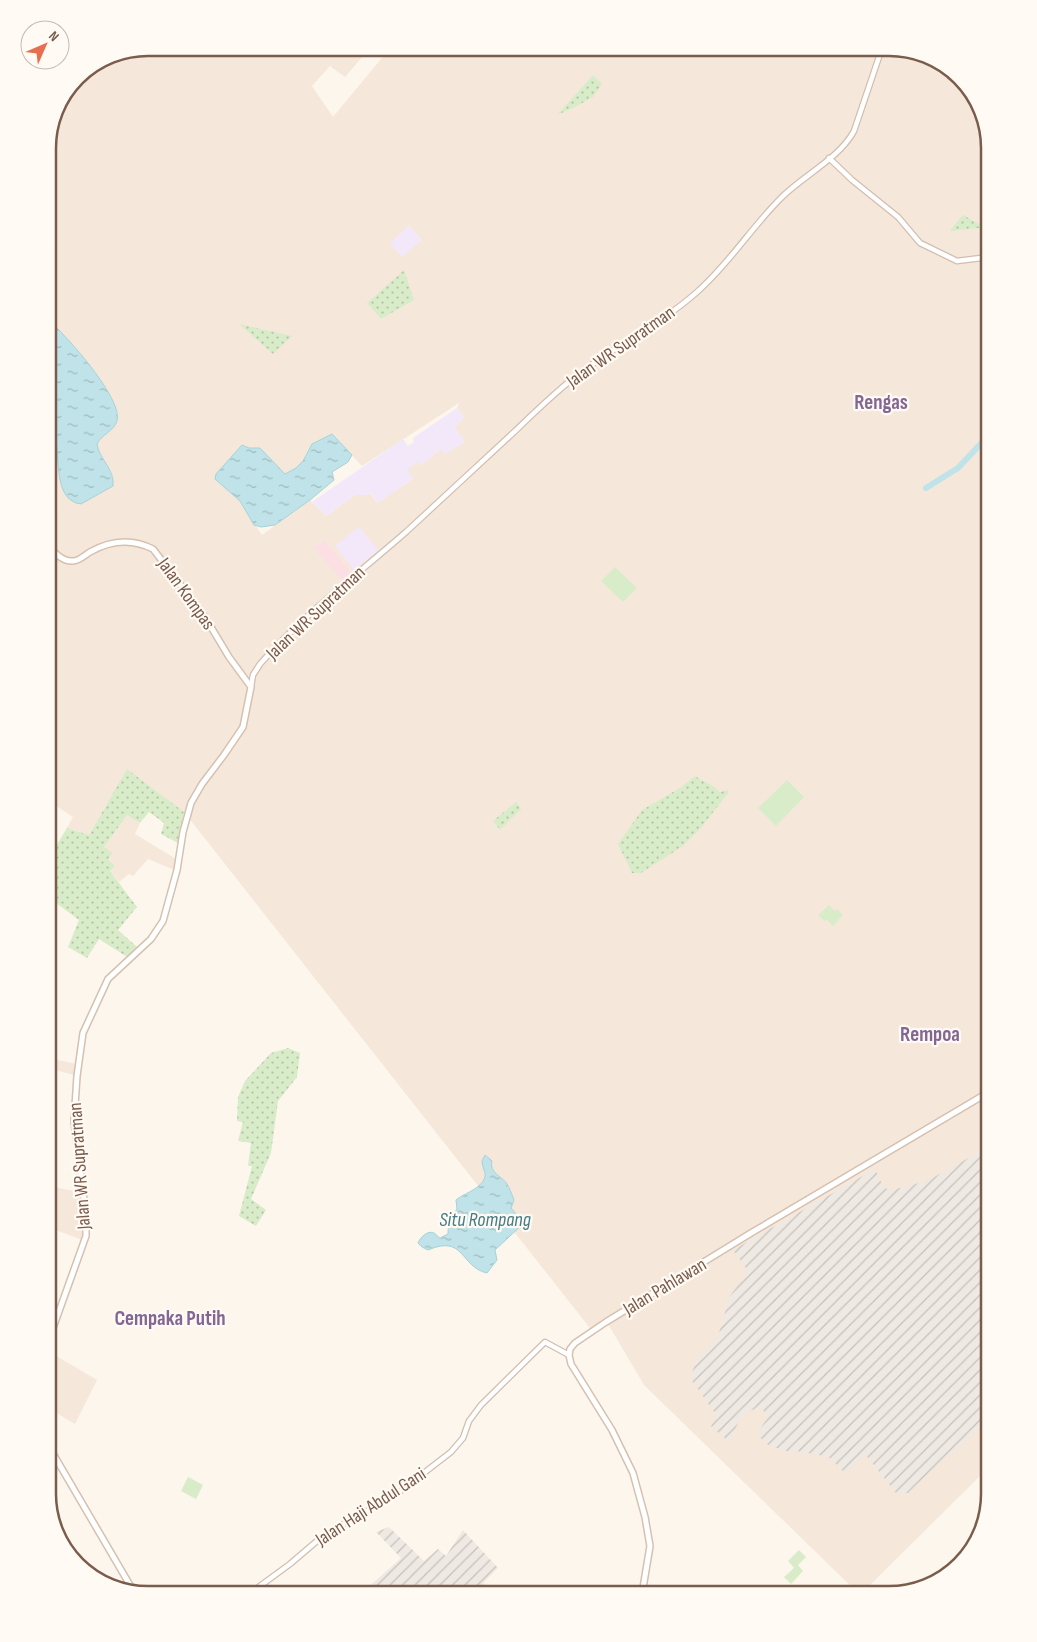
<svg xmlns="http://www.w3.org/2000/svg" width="1037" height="1642" font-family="'Sofia Sans Condensed',sans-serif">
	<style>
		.residential { fill: #f5e8da; fill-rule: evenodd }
		.industrial { fill: url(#industrial-furrows) }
		.education { fill: #f3e8fa }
		.medical { fill: #fbdfe3 }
		.grass { fill: url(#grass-dots) }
		.garden { fill: #d8ecc9 }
		.water { fill: url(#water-ripples); stroke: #a5d3da }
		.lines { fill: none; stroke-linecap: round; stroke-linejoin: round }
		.river { stroke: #bfe3e8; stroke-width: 6 }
		.tertiary-casing { stroke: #d1beb0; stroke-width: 7 }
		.secondary-casing { stroke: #d6c0b0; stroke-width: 8 }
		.tertiary { stroke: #fff; stroke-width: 4.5 }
		.secondary { stroke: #fff; stroke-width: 5 }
		.labels { text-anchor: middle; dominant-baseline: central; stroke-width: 4.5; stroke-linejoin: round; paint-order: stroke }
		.street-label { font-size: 19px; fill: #7a5c4d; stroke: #fffaf3 }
		.water-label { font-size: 20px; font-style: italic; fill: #437c86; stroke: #fffaf3 }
		.quarter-label { font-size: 21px; font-weight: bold; fill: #846695; stroke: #fffaf3 }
		.rim { fill: none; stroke: #7a5c4d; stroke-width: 2.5 }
	</style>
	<defs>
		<pattern id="industrial-furrows" width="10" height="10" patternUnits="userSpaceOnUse" patternTransform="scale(1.25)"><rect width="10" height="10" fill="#efe9e4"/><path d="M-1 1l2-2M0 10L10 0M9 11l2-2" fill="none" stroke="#c7c0bb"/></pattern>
		<pattern id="grass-dots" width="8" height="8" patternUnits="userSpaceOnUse" patternTransform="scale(1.25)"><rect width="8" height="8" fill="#d8ecc9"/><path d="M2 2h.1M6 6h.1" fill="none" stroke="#b4c2a5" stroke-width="1.8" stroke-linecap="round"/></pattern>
		<pattern id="water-ripples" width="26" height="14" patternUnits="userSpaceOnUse" patternTransform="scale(1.25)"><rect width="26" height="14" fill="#bfe3e8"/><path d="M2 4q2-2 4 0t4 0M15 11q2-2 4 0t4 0" fill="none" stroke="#a0bbbe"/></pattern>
	</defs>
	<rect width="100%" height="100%" fill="#fdf6ec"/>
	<path class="residential" d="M149,48h221l-25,29 -15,-11 -18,20 21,31 57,-69h505l49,16 35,40 10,45v1318l-128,127h-2l-215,-209 -36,-61 -15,8 -409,-520 -77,-9 -18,32 -22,-7 6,-11 -21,-14 -4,6v-667l7,-32 22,-33 33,-22zM459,403l-2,5 7,9 -9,11 9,14 -23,7 -20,16 -3,-4 -12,8 7,10 -36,24 -7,-10 -4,2h-11l-29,21 -16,-16 -48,35 -22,-34 -25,-22 27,-34 6,3h12l24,27 12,-7 7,-7 4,-9 25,-18 30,32zM325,540l27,33 -10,8 -28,-34z
		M127,815l13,8 -5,11 41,25 -2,11 -26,-11 -15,17 -4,-2 -10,8 -9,-11 5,-5 -8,-6 -3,-13z
		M48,1058l29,6 -3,11 -26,-7z
		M48,1186l32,6 3,18 1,23 -2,7 -34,-13z
		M48,1351l49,29 -22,44 -27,-16z"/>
	<path class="industrial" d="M981,1151l8,9v258l-81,75h-12l-30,-38 -21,18 -15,-15 -6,-2 -27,-5h-11l-18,-6 -11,-11 11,-17 -7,-10 -18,6 -14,29 -18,-16 6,-10 -27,-38 6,-16 22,-26 12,-40 18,-25 -15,-21 142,-81 9,19 8,2 35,-9z
		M389,1527l35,34 14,-12 8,7 17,-26 35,38 -15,15 4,4 -3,4 3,3h-120l-3,-3 37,-33 -25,-26z"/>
	<path class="education" d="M409,225l13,15 -20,17 -12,-14z
		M457,408l7,9 -9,11 10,14 -20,12 -4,-5 -20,16 -3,-3 -11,7 6,10 -36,24 -6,-10 -4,2h-12l-29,21 -14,-14 91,-63 5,7 6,-4 -1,-4z
		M359,527l19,23 -24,20 -19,-24z"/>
	<path class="medical" d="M325,540l27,33 -10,8 -29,-34z"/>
	<path class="grass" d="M593,75l9,9 -9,13 -18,10 -18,8z
		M963,215l16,9 2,3 -2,1 -28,3v-2z
		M404,270l10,30 -33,19 -14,-16z
		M239,324l53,12 -19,18z
		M127,769l57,43 -6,31 -17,-9 3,-11 -15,-11 -9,11 -13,-8 -23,32 8,6 -4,7 7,6 -5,5 27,36 -19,23 19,17 -10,10 -28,-18 -12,19 -19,-11 11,-27 -31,-23 9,-16 -9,-9v-10l3,-8 16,-26 22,7z
		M695,776c8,6 18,8 25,16l7,-2 2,2 -29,37 -17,17 -42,27h-9l-14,-29 24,-34 38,-22z
		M516,802l5,7 -21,21 -7,-9z
		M288,1048l12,5 -3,24 -19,24 -7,52 -20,46 15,11 -10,16 -17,-10 13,-50h-4l3,-23 -13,-2 5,-19 -6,-1 1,-24 7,-16 26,-28z"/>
	<path class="garden" d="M615,567l22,21 -14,14 -22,-21z
		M787,780l17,17 -28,29 -18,-18z
		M829,905l6,6 2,-2 6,6 -10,11 -6,-6 -3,1 -6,-6z
		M188,1477l15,8 -7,14 -15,-8z
		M799,1550l7,7 -8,8 5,6 -12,13 -7,-7 10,-9 -6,-7z"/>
	<path class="water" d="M52,327l5,1c16,16 66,72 60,93 -3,10 -16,14 -20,23 2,15 18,25 16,42l-32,18c-35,-4 -15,-70 -33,-90v-82z
		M332,434l20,21 -4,7 -16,10 2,8 -24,20 -35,25 -14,2 -7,-2 -14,-24 -25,-22 1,-5 26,-29 7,3h11l25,26 11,-6 7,-7 9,-17z
		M485,1155l7,6c-3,12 10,15 15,23 3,5 5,11 7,16l-3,8 13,15 -29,27 2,10 -10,13c-27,-6 -22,-39 -59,-23l-6,-3 -4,-4c2,-5 9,-13 16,-10 2,1 4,4 6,5l8,-4c0,-11 3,-16 9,-25l-1,-9c8,-7 31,-13 29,-27 -1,-4 -3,-8 -3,-12z"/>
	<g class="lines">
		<path class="river" d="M926,488l32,-20 31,-33"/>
		<g class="tertiary-casing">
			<path id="tertiary" d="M829,158l23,22 46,37 22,26 37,18 32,-4
				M251,687l2,-12 7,-11c43,-49 97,-89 146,-132 36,-33 71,-66 107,-99 20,-19 40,-39 62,-56 39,-31 85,-52 122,-85 31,-27 54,-64 83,-93 22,-23 59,-40 74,-68l28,-83
				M249,1594l41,-30 34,-29 70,-39 57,-44 12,-14 6,-17 12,-16 64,-63 24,13"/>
		</g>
		<g class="secondary-casing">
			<path id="secondary" d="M48,1342l38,-106v-21l-12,-94 3,-45 6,-43 25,-54 43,-40 12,-18 14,-51 6,-38 8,-29 11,-19 22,-29 19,-28 8,-40 -22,-30 -24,-40 -52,-68c-22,-11 -42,-9 -63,3 -5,3 -11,9 -17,9 -10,1 -20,-9 -25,-16
				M48,1445l86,147
				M642,1594l8,-48 -5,-29 -12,-44 -21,-43 -41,-66 -2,-9 1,-6 5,-6 31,-21 145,-89 238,-141"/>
		</g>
		<use href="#tertiary" class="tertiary"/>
		<use href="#secondary" class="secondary"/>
	</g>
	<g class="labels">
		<g class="street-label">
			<text transform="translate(621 347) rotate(-35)">Jalan WR Supratman</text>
			<text transform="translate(186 594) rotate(54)">Jalan Kompas</text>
			<text transform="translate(316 613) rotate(-43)">Jalan WR Supratman</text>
			<text transform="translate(80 1166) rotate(-94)">Jalan WR Supratman</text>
			<text transform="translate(665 1287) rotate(-31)">Jalan Pahlawan</text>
			<text transform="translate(371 1507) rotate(-33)">Jalan Haji Abdul Gani</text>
		</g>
		<g class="water-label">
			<text x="485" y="1220">Situ Rompang</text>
		</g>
		<g class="quarter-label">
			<text x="881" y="402">Rengas</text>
			<text x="930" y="1034">Rempoa</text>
			<text x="170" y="1318">Cempaka Putih</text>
		</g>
	</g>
	<path d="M0 0H1037V1642H0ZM148 56H889A92 92 0 0 1 981 148V1494A92 92 0 0 1 889 1586H148A92 92 0 0 1 56 1494V148A92 92 0 0 1 148 56Z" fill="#fffaf3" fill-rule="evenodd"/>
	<path class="rim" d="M148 56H889A92 92 0 0 1 981 148V1494A92 92 0 0 1 889 1586H148A92 92 0 0 1 56 1494V148A92 92 0 0 1 148 56Z"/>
	<g transform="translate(45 45) rotate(45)"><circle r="24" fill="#fffaf3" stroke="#cabbb1"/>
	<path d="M0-4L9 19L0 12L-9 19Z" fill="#e76f51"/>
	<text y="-8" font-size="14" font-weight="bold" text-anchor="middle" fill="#7a5c4d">N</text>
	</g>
</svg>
